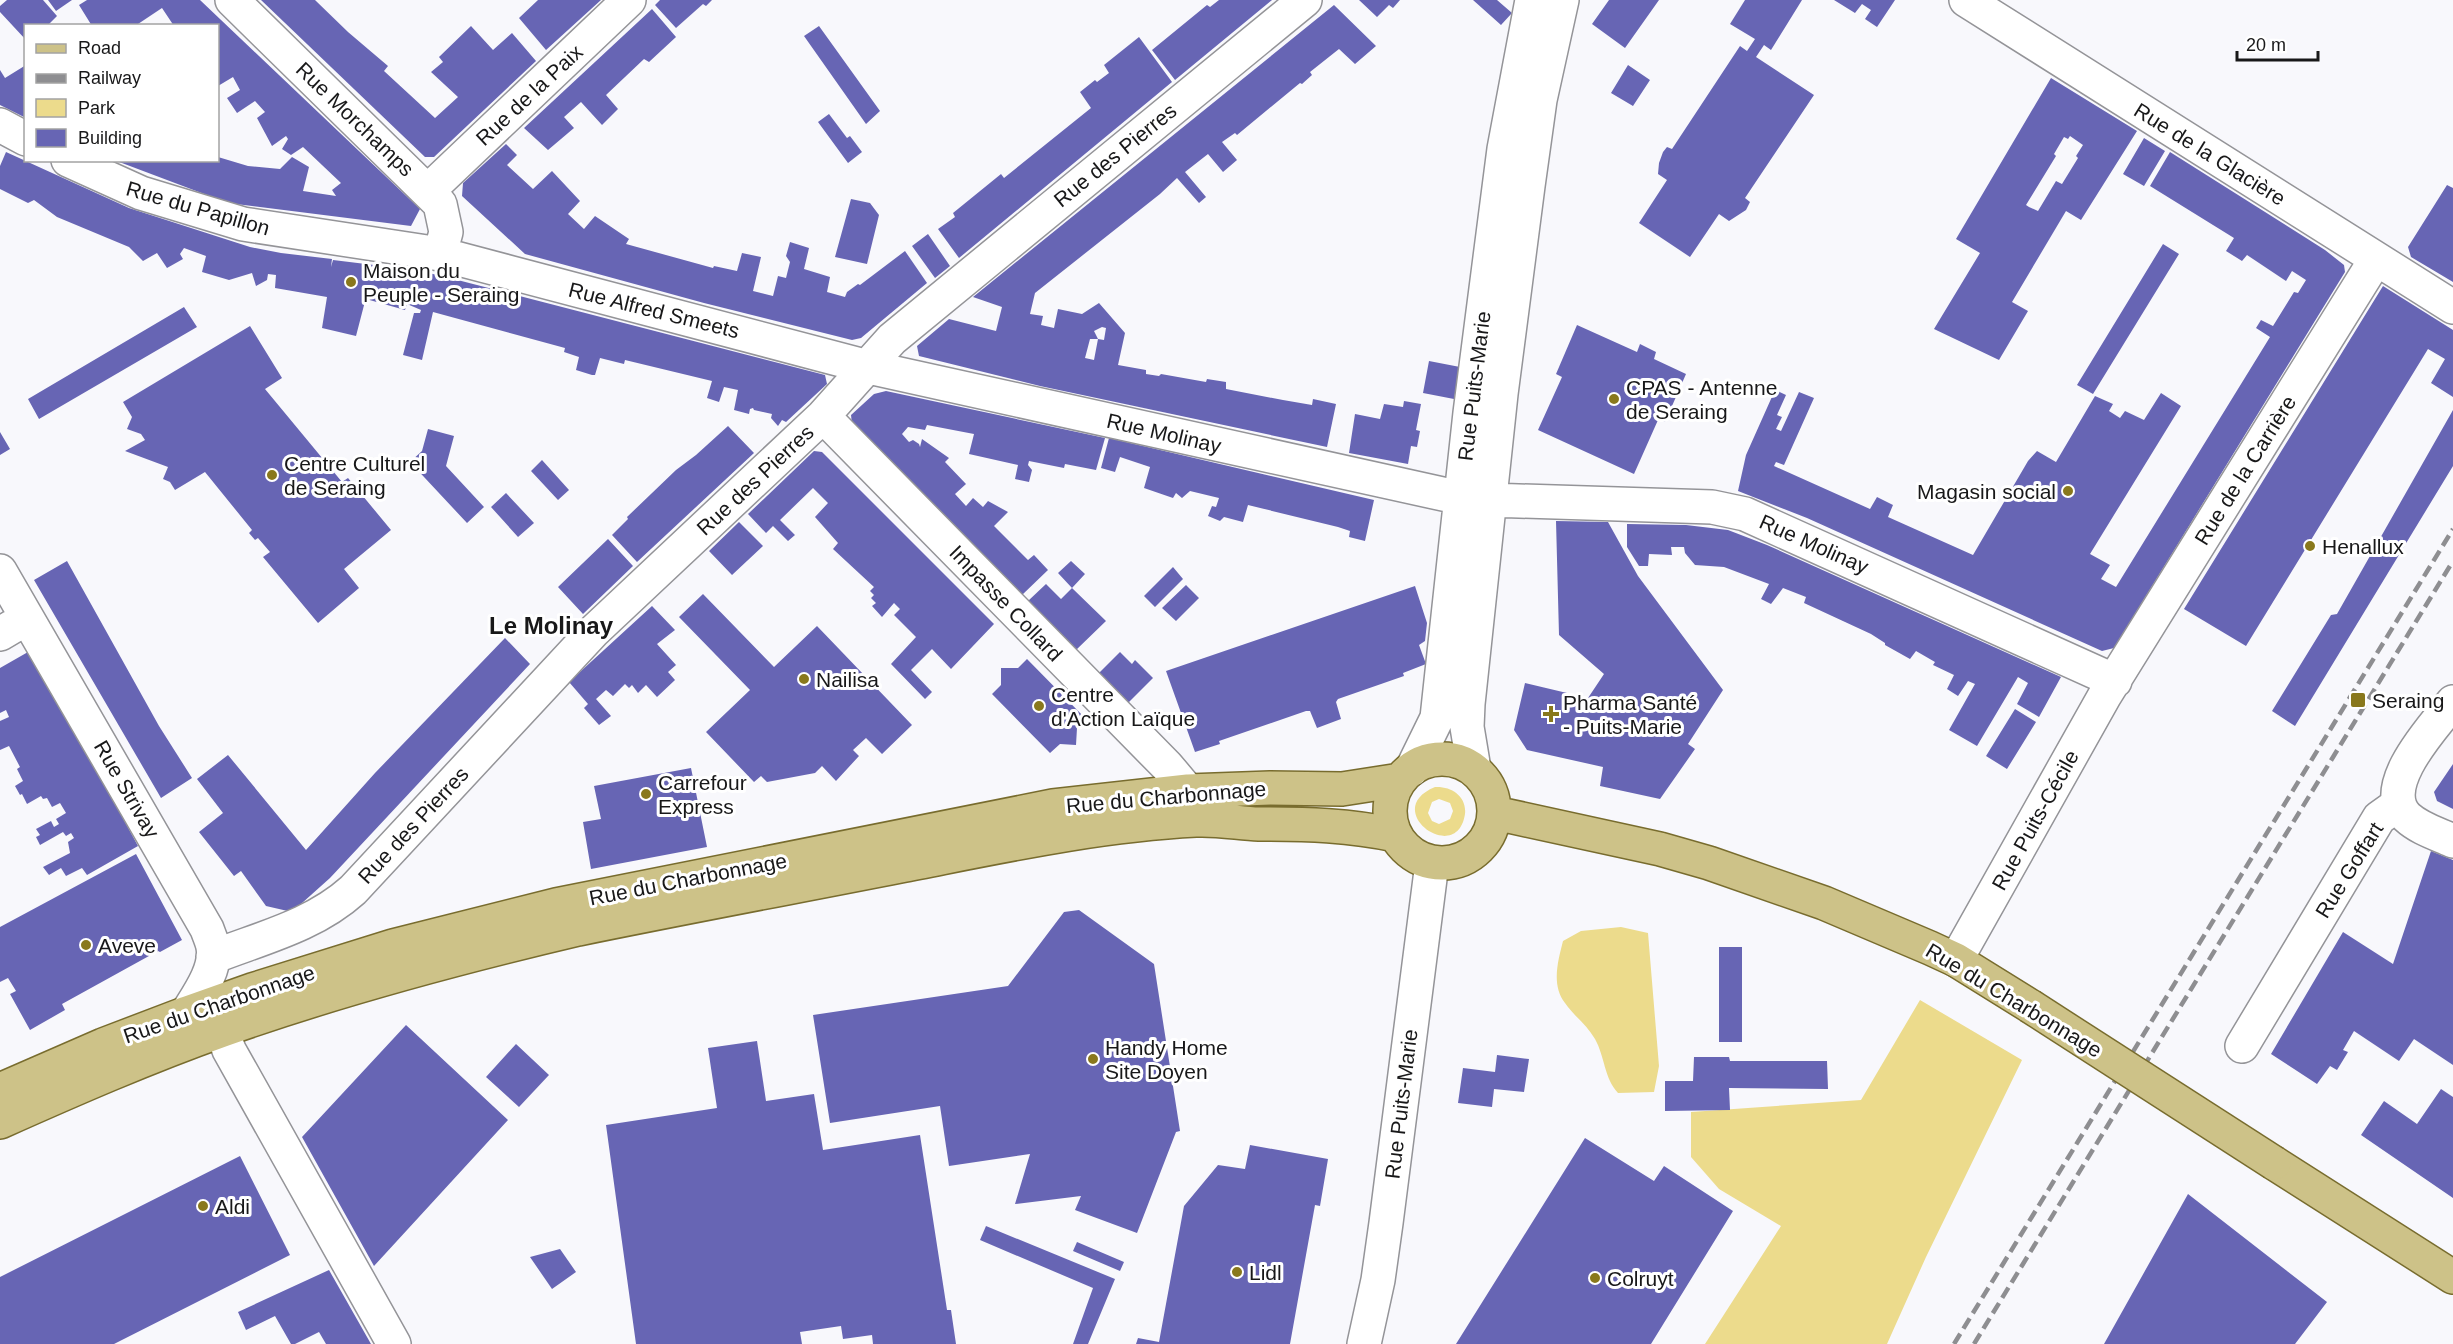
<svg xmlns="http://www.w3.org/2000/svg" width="2453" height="1344" font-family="Arial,sans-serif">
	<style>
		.green { fill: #ecdb8c; fill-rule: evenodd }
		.building { fill: #6765b4; fill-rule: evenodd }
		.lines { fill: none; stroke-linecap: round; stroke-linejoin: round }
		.minor-casing { stroke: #949498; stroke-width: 36 }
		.major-casing { stroke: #786c2e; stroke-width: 36 }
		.minor { stroke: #fff; stroke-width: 33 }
		.major { stroke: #cdc288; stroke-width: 33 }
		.rail { stroke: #8e8e91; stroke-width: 4.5; stroke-dasharray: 12 6; stroke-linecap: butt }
		.major-bridge-casing { stroke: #786c2e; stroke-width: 36; stroke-linecap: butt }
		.major-bridge { stroke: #cdc288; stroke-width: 33 }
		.poi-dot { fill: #89781c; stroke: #fff; stroke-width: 2 }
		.labels { text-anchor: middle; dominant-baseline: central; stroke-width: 6; stroke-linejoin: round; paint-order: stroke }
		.street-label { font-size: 21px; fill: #181819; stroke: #fff }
		.poi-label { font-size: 21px; fill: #181819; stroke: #fff; text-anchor: start }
		.quarter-label { font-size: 24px; font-weight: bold; fill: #181819; stroke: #fff }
	</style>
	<rect width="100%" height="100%" fill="#f8f8fc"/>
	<path class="green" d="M1435,787c16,-1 32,9 30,27 -8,53 -86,-4 -30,-27zM1439,799l11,4 3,8 -3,8 -11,5 -7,-3 -4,-8 4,-11z
		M1621,927l27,6 11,133 -5,26 -36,1c-14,-15 -13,-36 -23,-54 -8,-14 -21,-23 -30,-36 -14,-18 -7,-42 -2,-62l18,-10z
		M1920,1000l102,60 -96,197 -39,87h-182l76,-118 -62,-37 -28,-32v-45l170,-12z"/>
	<path class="building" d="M7,0h36l14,16 -10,10h-21v14l-26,-28v-6z
		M48,0h24l-16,11z
		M87,0h113l220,209 -9,17 -183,-23 -114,-43h104v-3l30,9 32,3 12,-12 17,10 -6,24 33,5 -4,-6 9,-7 -38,-36 -12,8 -9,-6 6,-10 -2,-3 -14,10 -15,-28 8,-6 -10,-11 -18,12 -10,-15 13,-8 -7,-13 -15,9v-60h-44l-12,-18 -27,18h-43l-13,-21z
		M261,0h54l33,32 40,34 -4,5 51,47 23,-21 -27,-25 12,-10 -4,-5 32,-31 22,24 19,-17 24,28 -102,96h-9z
		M538,0h63l-55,50 -27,-32z
		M660,0h52l-6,6 -3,-2 -27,24 -21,-23z
		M1219,0h53l-97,80 -23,-30 55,-45 3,2z
		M1359,0h41l-7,8 -4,-3 -12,12z
		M1473,0h24l15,13 -11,12z
		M1609,0h50l-34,48 -33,-24z
		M1745,0h57l-31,50 -7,-5 -8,12 58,38 -69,103 5,4 -4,8 -17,11 -10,-7 -29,43 -51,-34 28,-43 -9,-6 1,-11 4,-11 4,-5 5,2 68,-103 7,5 8,-12 -25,-15z
		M1834,0h61l-18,27 -12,-8 6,-9 -9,-6 -7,9z
		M1334,5l42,41 -21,18 -16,-15 -29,23 2,3 -10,9 -2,-1 -63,52 -2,-2 -13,9 15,18 -14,12 -15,-18 -23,18 21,25 -7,6 -22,-25 -17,16 -125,99 -5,21 13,2 -2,9 13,3 4,-19 24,5 17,-11 26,30 -7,32 28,5v4l13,2 2,-2 45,8 1,-3 19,3v7l57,11 29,5 1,-6 23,5 -9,43 -287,-61 -121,-30 -2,-10 32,-27 47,12 6,-24 -29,-10zM1102,327l4,1 -2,12 -6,-1 -4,21 -9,-2 5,-19h8l-4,-8z
		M652,9l24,28 -27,25 -5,-3 -38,36 12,14 -16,16 -21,-23 -17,15 10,11 -26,22 -24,-22z
		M819,26l61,85 -14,13 -62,-88z
		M1139,37l33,45 -213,176 -21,-29 17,-12 -2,-4 48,-39 3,4 87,-70 -11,-16 15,-12 2,2 12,-9 -5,-8z
		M26,65v53l-26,-13v-35l5,8z
		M1628,65l22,15 -17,26 -22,-13z
		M2051,78l86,53 -56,89 -15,-9 -54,91 16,9 -29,49 -65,-31 46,-76 -24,-14zM2070,136l13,9 -7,11 2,2 -16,26 -6,-3 -18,30 -9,-4 -3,-2 30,-49 -2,-2 10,-17 4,2z
		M829,114l18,24 3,-2 12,16 -14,11 -30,-41z
		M2144,138l21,13 -21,35 -21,-12z
		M506,144l11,11 -10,10 26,24 19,-18 28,30 -12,13 16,15 11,-13 34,23 -3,5 87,24 1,-2 23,5 5,-18 19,4 -8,34 20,5 5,-20 8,2 4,-16 -4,-6 4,-14 19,6 -5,21 26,8 -3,15 18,5 2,-5 11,-8 2,1 45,-34 22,32 -66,55 -9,2 -148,-37 -179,-49 -63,-58 1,-13z
		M6,152l123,56 121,39 31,6 51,6 -1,8 2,-7 82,10 27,6 383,99 2,9 -41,38 -4,-2 -4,6 -7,-8 1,-4 -18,-4 -1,-2 -3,1 -1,5 -15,-4 4,-20 -14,-3 -5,15 -12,-4 5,-17 -87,-21 -1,4 -24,-6 -5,17h-3l-16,-5 3,-13 -15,-5 1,-4 -132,-36 -11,48 -19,-5 11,-42h6l1,-3 -14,-6 -2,6 -39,-11 3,-13 -13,50 -34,-8 5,-31 -52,-9 1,-13 -8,-1 -1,6 -11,6 -4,-13 -23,7 -27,-8 4,-16 -22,-8 -4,6 3,5 -16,9 -10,-15 -14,8 -14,-14 -72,-30 -23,-17 -6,3 -28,-14v-23z
		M2170,152l155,98 19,15 1,7 -231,376 -12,3 -295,-133 -69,-27 8,-36 29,-65 11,5 -9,20 5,2 -6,12 5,2 18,-39 15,6 -30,67 -8,-3 -2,4 96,43 7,-12 16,8 -5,12 85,38 55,-94 9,-10 19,11 39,-66 18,8 -4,7 11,7 5,-7 19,9 17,-27 20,13 -91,148 20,11 -9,14 15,8 154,-250 -14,-9 5,-8 12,6 21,-34 4,1 8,-13 -14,-9 -6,10 -39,-26 -5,6 -16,-10 8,-13 -84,-52z
		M2447,185l6,3v94l-42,-25 -3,-10z
		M851,199l19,4 9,12 -12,49 -32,-7z
		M928,234l22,32 -15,12 -23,-32z
		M2163,244l16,10 -86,140 -16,-9z
		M2383,286l70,44v67l-22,-14 14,-24 -17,-10 -182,297 -62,-37z
		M184,307l13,20 -158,92 -11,-20z
		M1577,325l60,27 3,-8 16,8 -2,7 32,15 -21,48 -7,-2 -24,54 -96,-44 24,-53 -6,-3z
		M250,326l32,52 -17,11 77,93 6,-4 43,52 -47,39 15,19 -41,35 -55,-66 7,-5 -12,-14 -3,2 -6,-7 3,-3 -47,-58 -30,18 -5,-8 -7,-3 5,-12 -43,-16 20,-11 -4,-6 -14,-5 5,-12 -9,-15z
		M1429,361l31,6 -6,32 -31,-6z
		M886,391l219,47 -9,32 -31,-6 -1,4 -35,-7 -1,4 4,5 -3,12 -14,-3 3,-14 -49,-11 5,-20 -47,-9 -2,5 -17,-3 -6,7 7,8 4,-2 6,4 1,3 2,-8 27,19 -4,4 21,22 -11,10 11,12 7,-8 10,9 5,-6 20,11 -14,14 34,34 6,-5 14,15 -26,25 -170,-171 -1,-9 23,-21z
		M1404,401l17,3 -5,26 4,1 -3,16 -6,-1 -3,18 -59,-11 6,-39 25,5 4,-15 19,3z
		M2453,410v56l-158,260 -23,-15 59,-96 6,-1z
		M728,426l26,27 -117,109 -25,-27 16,-16 -1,-2 49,-47 20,-15z
		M428,429l26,7 -8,30 38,41 -17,16 -57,-61 12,-11z
		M0,432l10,17 -10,6z
		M1109,438l265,62 -9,41 -16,-4 1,-6 -12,-4 -90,-22 -5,17 -19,-5 -4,4 -12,-5 4,-10 4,1 3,-9 -29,-7 -8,7 -6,-5 -3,5 -29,-10 6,-21 -30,-10 -5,15 -14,-4z
		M814,451l8,1 172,172 -43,45 -19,-20 -21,21 21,22 -7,7 -34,-35 25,-27 -22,-22 6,-6 -6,-6 -12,14 -10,-11 4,-3 -5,-5 3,-3 -4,-4 4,-4 -41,-38 5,-6 -23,-26 13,-14 -15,-15 -33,32 15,15 -7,6 -15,-15 -7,7 -18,-19z
		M542,460l27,30 -11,10 -27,-29z
		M506,493l28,30 -16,14 -27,-30z
		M1556,521l52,1 30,54 85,114 -35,54 7,5 -35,50 -60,-13 3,-19 -76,-17 -13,-20 11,-47 63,15 16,-24 -45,-39z
		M739,522l24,24 -31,29 -23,-24z
		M1627,524l59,1 42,5 39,15 294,132 -22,40 -22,-13 11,-21 -10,-6 -41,69 -28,-16 26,-46 -7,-3 -10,15 -11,-7 7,-14 -21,-10 2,-3 -19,-11 -6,8 -25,-14v-2l-14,-9 -67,-31 2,-6 -23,-9 -12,16 -10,-5 8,-15 -45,-17 -29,-2 -10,-12 -1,-6h-13l1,8 -23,-1 -1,12h-9l-12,-19z
		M608,539l25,27 -50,48 -25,-27z
		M67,561l92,165 33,52 -31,20 -127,-218z
		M1071,561l14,13 -13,14 -14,-15z
		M1173,567l10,12 -28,28 -11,-11z
		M1046,584l15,15 11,-11 34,33 -30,29 -48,-49z
		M1186,585l13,13 -23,23 -14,-13z
		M1415,586l12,37 -2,18 -6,4 7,19 -23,9 1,3 -66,23 -2,3 5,17 -24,9 -7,-17h-4l-87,30 1,3 -25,8 -29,-81z
		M703,594l71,73 43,-41 95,99 -30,29 -16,-16 -13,12 6,6 -23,25 -14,-15 -7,7 -48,9 -6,-6 -7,6 -48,-50 44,-42 -71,-73z
		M652,606l23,24 -18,14 19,21 -8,7 7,8 -18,17 -11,-12 -8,8 -6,-8 -3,3 -4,-4 -12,12 -7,-6 -10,9 15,17 -12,9 -15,-17 4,-4 -19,-22z
		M505,638l25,26 -200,214 -38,34 -26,-6 -25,-35 -7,5 -35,-44 24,-19 -26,-34 31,-24 78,95 69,-77z
		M28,652l62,105 48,89 -51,29 -5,-7 -16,8 -5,-8 -12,7 -6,-8 27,-14 -2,-11 6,-4 -3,-5 -5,3 -3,-4 -23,13 -4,-8 4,-2 -4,-6 15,-8 3,6 5,-3 -3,-5 10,-6 -6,-10 -8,4 -5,-9 -4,1 -2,-3 -14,8 -5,-10 -2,1 -5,-9 8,-5 -6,-12 3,-2 -11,-21 -9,4v-29l9,-4 -3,-7 -6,3v-45z
		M1120,652l12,12 3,-4 18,18 -26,26 -29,-30z
		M1027,659l59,60 -9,9 -1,17 -16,-1 -10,9 -58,-59 9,-9v-17h17z
		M2015,709l21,13 -29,47 -21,-13z
		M2453,764v45l-16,-8 -3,-9z
		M691,768l16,79 -116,22 -8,-47 18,-3 -7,-33z
		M2431,851l22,9v205l-39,-26 -15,22 -45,-30 -11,19 5,2 -11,18 -7,-4 -13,18 -46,-30 72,-122 50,32z
		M136,854l46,86 -22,12 -2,-1 -96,53 3,6 -35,20 -20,-36 6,-3 -8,-13 -8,4v-55z
		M1079,910l75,54 26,167 -4,1 -39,101 -62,-23 6,-14 -66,8 15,-50 -81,12 -9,-60 -110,17 -17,-108 195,-29 56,-74z
		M1719,947h23v95h-23z
		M406,1025l102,95 -134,146 -72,-129z
		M757,1041l9,60 48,-7 9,56 97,-15 27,175h4l5,34h-83l-1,-9 -29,4 -2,-13 -41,6 2,12h-166l-30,-219 111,-17 -9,-60z
		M516,1044l33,31 -30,32 -33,-30z
		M1497,1055l32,4 -5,33 -30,-3 -2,18 -34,-4 5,-35 32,4z
		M1694,1057h35l1,4h97l1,28 -99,-1 1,22 -65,1v-30h28z
		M2441,1089l12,8v101l-92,-63 23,-34 33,23z
		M1585,1138l69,43 10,-15 69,45 -82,133h-195z
		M1250,1145l78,14 -8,47 -5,-1 -25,139h-154l2,-6 21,4 25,-136 34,-41 27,4z
		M240,1156l50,99 -176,89h-114v-67z
		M2188,1194l139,108 -32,42h-191z
		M986,1226l129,53 -27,65h-15l20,-56 -113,-48z
		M1077,1242l47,20 -4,9 -47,-20z
		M560,1249l16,23 -24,17 -22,-32z
		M329,1270l42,74h-45l-7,-12 -24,12h-4l-16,-28 -29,14 -8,-18z"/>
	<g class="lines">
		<g class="minor-casing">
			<path id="minor" d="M232,0l208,204 6,28 -6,22
				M1966,0l487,307
				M0,125l26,14
				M68,160l73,33 102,31 197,30 428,113 593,131
				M429,190l200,-190
				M823,416l344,350 21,25
				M1490,500l222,7 33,7 370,167
				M0,571l207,358c2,6 5,12 6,18 4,22 -15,48 -26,66
				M0,634l27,-16
				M2453,702c-19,24 -77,85 -46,115 13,12 31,17 46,24
				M1412,769l25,-51 33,-305 34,-264 28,-149
				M1474,769l-7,-42 1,-23 33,-310 27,-208 12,-86 22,-100
				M213,957c48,-19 100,-31 140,-67l240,-258 230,-216 69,-77 413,-339
				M1956,960l149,-265 271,-436
				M222,1030l7,20 165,294
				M2242,1046l137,-228 14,-10 6,-2
				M1364,1344l14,-64 8,-57 46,-360"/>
		</g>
		<g class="major-casing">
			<path id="major" d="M1390 811a52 52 0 1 1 104 0a52 52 0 1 1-104 0Z
				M1495,813l165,36 49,14 115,40 106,45 26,12 74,46
				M0,1090l103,-45 84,-32 65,-23 141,-44 163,-41 497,-99 135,-15 82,-3 72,1 58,-9
				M0,1122c74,-33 147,-65 223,-92 116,-41 236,-73 355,-101 107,-22 215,-42 322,-63 98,-19 196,-41 296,-46 22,-1 42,3 63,4 47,0 91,1 136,11
				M2274,1163l179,114"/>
		</g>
		<use href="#minor" class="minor"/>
		<use href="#major" class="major"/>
		<path class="rail" d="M1954,1344l499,-815
			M1974,1344l479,-783"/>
		<g class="major-bridge-casing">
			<path id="major-bridge" d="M2030,1006l244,157"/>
		</g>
		<use href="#major-bridge" class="major-bridge"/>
	</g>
	<g class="poi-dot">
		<circle cx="351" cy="282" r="6"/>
		<circle cx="1614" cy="399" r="6"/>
		<circle cx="272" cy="475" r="6"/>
		<circle cx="2068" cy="491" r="6"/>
		<circle cx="2310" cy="546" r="6"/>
		<circle cx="804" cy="679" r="6"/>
		<rect x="2350" y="692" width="16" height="16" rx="3"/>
		<circle cx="1039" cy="706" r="6"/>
		<path d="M1548 705h6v6h6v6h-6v6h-6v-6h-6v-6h6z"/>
		<circle cx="646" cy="794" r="6"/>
		<circle cx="86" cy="945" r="6"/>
		<circle cx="1093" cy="1059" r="6"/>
		<circle cx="203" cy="1206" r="6"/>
		<circle cx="1237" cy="1272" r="6"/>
		<circle cx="1595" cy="1278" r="6"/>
	</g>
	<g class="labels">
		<g class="street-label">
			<text transform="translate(529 95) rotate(-43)">Rue de la Paix</text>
			<text transform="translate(355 119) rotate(44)">Rue Morchamps</text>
			<text transform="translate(2210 154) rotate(32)">Rue de la Glacière</text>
			<text transform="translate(1115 155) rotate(-39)">Rue des Pierres</text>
			<text transform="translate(198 208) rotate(16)">Rue du Papillon</text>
			<text transform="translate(654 310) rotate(14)">Rue Alfred Smeets</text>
			<text transform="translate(1474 386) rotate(-83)">Rue Puits-Marie</text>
			<text transform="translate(1164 433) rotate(13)">Rue Molinay</text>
			<text transform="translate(2245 470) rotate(-58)">Rue de la Carrière</text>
			<text transform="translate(755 480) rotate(-43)">Rue des Pierres</text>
			<text transform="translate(1814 544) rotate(24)">Rue Molinay</text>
			<text transform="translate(1006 603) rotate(46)">Impasse Collard</text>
			<text transform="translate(127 789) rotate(60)">Rue Strivay</text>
			<text transform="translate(1166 797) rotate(-5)">Rue du Charbonnage</text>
			<text transform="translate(2035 820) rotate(-61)">Rue Puits-Cécile</text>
			<text transform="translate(413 825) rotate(-47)">Rue des Pierres</text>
			<text transform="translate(2349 870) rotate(-58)">Rue Goffart</text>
			<text transform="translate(688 879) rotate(-11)">Rue du Charbonnage</text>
			<text transform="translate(2014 1000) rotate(31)">Rue du Charbonnage</text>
			<text transform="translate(219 1004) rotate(-19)">Rue du Charbonnage</text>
			<text transform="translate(1401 1104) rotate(-83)">Rue Puits-Marie</text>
		</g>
		<g class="poi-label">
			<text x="363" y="270">Maison du<tspan x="363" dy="24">Peuple - Seraing</tspan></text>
			<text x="1626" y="387">CPAS - Antenne<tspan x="1626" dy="24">de Seraing</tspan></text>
			<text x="284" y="463">Centre Culturel<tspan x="284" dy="24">de Seraing</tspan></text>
			<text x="2056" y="491" text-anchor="end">Magasin social</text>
			<text x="2322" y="546">Henallux</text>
			<text x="816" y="679">Nailisa</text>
			<text x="1051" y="694">Centre<tspan x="1051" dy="24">d'Action Laïque</tspan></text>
			<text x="2372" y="700">Seraing</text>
			<text x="1563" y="702">Pharma Santé<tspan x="1563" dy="24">- Puits-Marie</tspan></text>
			<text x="658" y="782">Carrefour<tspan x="658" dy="24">Express</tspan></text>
			<text x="98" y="945">Aveve</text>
			<text x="1105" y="1047">Handy Home<tspan x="1105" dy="24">Site Doyen</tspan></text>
			<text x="215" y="1206">Aldi</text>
			<text x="1249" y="1272">Lidl</text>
			<text x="1607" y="1278">Colruyt</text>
		</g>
		<g class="quarter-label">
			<text x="551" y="625">Le Molinay</text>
		</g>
	</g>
	<rect x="24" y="24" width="195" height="138" fill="#ffffff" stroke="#a3a3a3" stroke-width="1.5"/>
	<rect x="36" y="44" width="30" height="9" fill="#cdc288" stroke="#a3a3a3" stroke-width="1.5"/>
	<text x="78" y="54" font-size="18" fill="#181819">Road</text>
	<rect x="36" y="74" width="30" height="9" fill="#8e8e91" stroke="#a3a3a3" stroke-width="1.5"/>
	<text x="78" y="84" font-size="18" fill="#181819">Railway</text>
	<rect x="36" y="99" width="30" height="18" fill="#ecdb8c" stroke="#a3a3a3" stroke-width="1.5"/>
	<text x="78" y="114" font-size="18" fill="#181819">Park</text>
	<rect x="36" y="129" width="30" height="18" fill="#6765b4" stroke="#a3a3a3" stroke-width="1.5"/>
	<text x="78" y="144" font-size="18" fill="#181819">Building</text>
	<path d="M2237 51v9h81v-9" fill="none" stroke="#181819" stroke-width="3"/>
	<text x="2246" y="51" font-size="18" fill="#181819" stroke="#ffffff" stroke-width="4.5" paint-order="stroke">20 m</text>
</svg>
